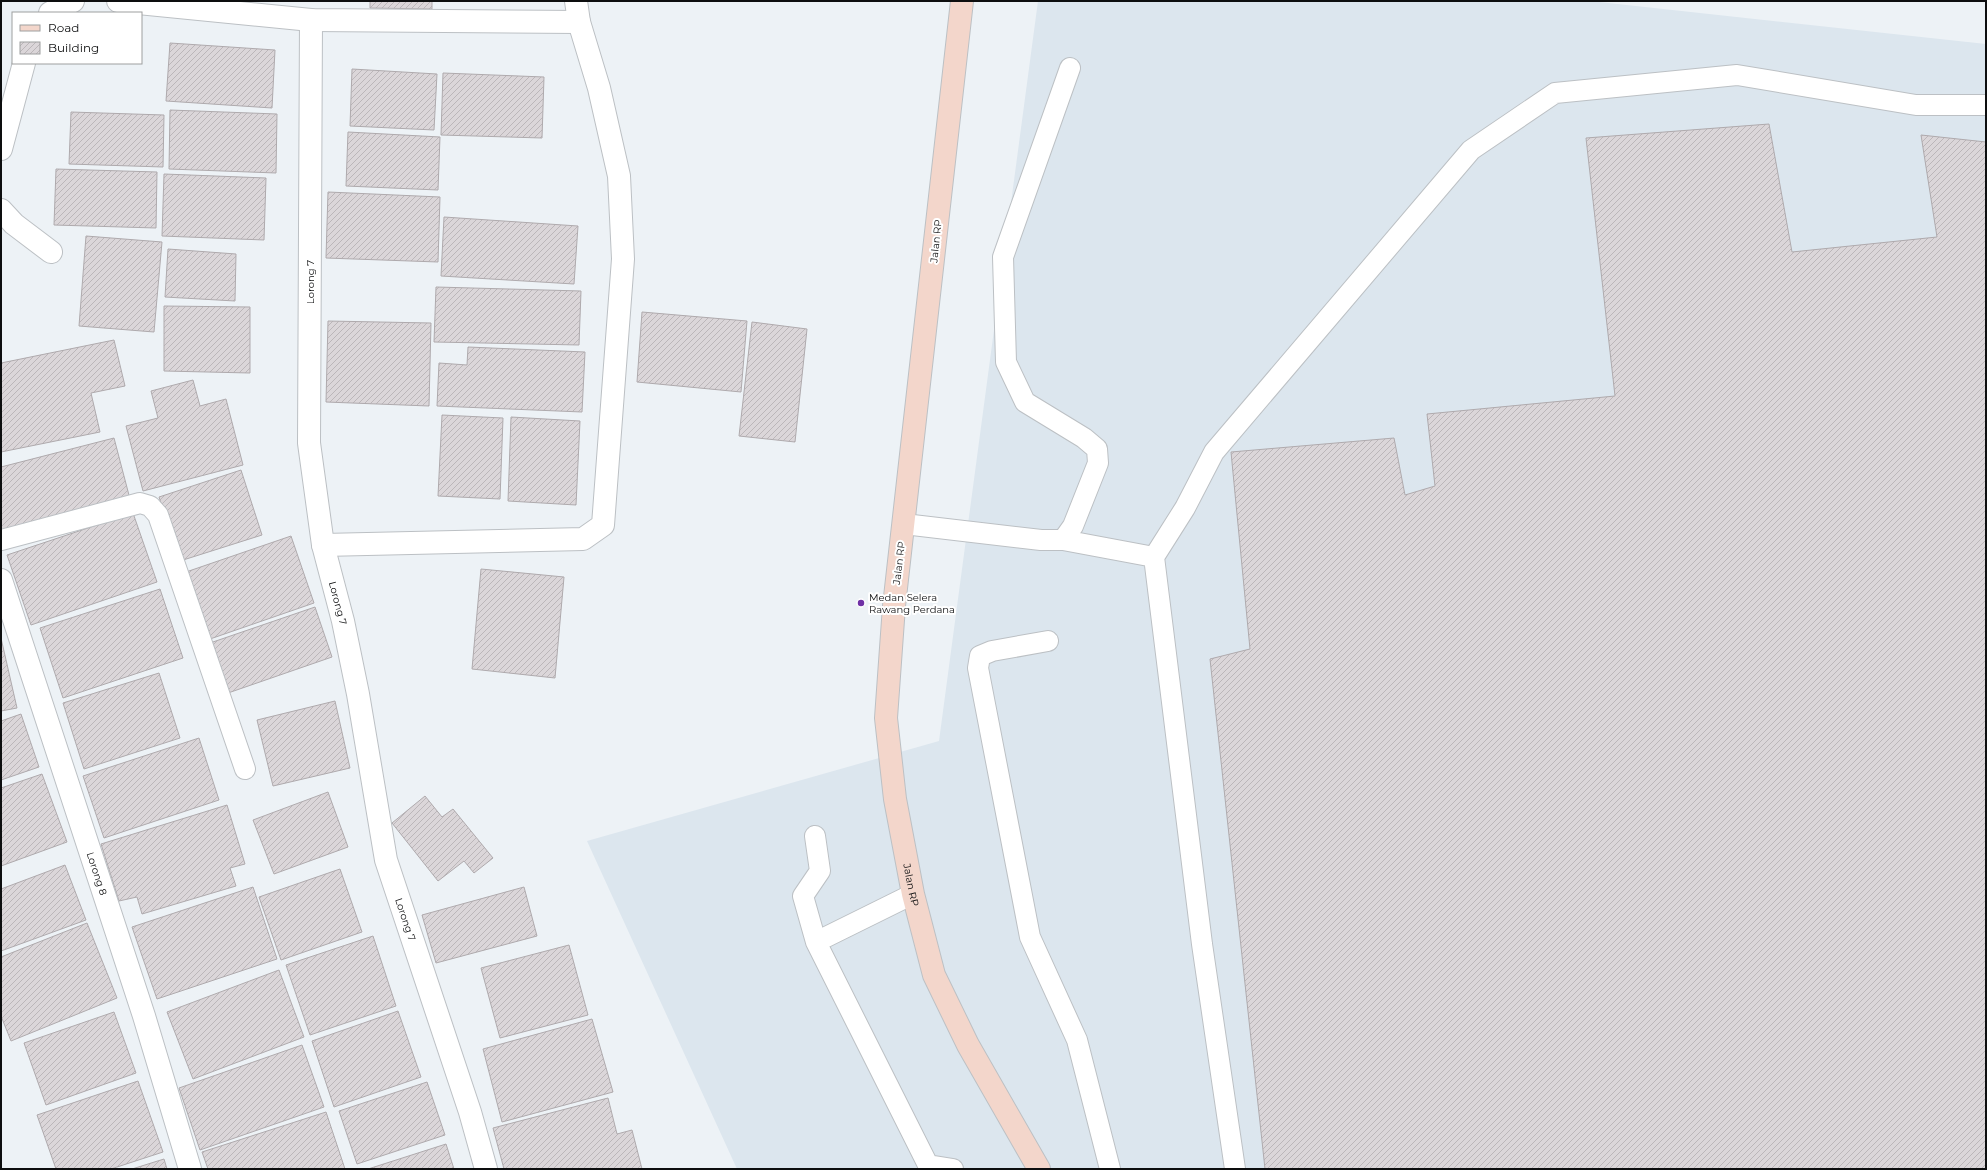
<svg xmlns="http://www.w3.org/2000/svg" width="1987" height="1170" font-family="Montserrat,sans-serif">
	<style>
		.built { fill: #dce6ee }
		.building { fill: url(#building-hatch); stroke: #afaaad }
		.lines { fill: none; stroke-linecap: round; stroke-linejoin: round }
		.lane-casing { stroke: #bcc0c4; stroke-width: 22 }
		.street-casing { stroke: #bcc0c4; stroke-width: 24 }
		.secondary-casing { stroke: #bcc0c4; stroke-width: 24 }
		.lane { stroke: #fff; stroke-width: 20 }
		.street { stroke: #fff; stroke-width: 22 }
		.secondary { stroke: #f3d6cb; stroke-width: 22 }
		.poi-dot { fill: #6f30a5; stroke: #fff; stroke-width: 1.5 }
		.labels { text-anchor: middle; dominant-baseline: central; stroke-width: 4; stroke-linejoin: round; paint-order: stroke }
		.street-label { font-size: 10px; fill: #0d0e0f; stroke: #fff }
		.poi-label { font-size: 10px; fill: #0d0e0f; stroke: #fff; text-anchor: start }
	</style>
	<defs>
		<pattern id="building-hatch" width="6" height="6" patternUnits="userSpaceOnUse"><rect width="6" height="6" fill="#dbd6d9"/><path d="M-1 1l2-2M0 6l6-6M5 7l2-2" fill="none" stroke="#bbb6b9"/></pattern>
	</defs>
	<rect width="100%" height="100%" fill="#edf2f6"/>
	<path class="built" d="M1038,1h552l396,43v1125h-1249l-150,-328 352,-100z"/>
	<path class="building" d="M370,1h62v8l-62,-1z
		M170,43l105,7 -3,58 -106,-7z
		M352,69l85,5 -3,56 -84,-4z
		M443,73l101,4 -2,61 -101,-3z
		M170,110l107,4 -1,59 -107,-4z
		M71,112l93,3 -1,52 -94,-3z
		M1769,124l23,128 145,-15 -16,-102 65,7v1027h-721l-55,-510 40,-10 -19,-197 163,-14 11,57 30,-9 -8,-72 188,-18 -29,-258z
		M348,132l92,5 -2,53 -92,-4z
		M56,169l101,3 -1,56 -102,-3z
		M164,174l102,4 -2,62 -102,-4z
		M328,192l112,5 -2,65 -112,-4z
		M444,217l134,9 -4,58 -133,-8z
		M86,236l76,6 -8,90 -75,-6z
		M168,249l68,5 -1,47 -70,-4z
		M436,287l145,4 -2,54 -145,-3z
		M164,306l86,1v66l-86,-2z
		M642,312l105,9 -6,71 -104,-10z
		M328,321l103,2 -2,83 -103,-4z
		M752,322l55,7 -12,113 -56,-6z
		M114,340l11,46 -34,7 9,39 -99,20v-89z
		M468,347l117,5 -3,60 -145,-6 2,-43 28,2z
		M193,380l7,26 26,-7 17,66 -100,26 -17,-65 32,-8 -7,-27z
		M442,415l61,3 -3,81 -62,-3z
		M511,417l69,4 -4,84 -68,-4z
		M114,438l16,61 -129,33v-65z
		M241,470l21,65 -82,26 -21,-64z
		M133,513l24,69 -126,43 -24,-70z
		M291,536l23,67 -104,36 -24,-67z
		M481,569l83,8 -9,101 -83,-9z
		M160,589l23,69 -120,40 -23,-70z
		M315,607l17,50 -104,36 -18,-50z
		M1,638l16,70 -16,3z
		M159,673l21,65 -96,31 -21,-66z
		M335,701l15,67 -77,18 -16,-66z
		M21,714l18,53 -38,13v-59z
		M199,738l20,62 -115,38 -21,-62z
		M42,774l25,68 -66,24v-78z
		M328,792l20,55 -74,27 -21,-54z
		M425,796l17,21 11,-8 40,49 -19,15 -10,-12 -26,20 -46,-58z
		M227,805l18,59 -15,4 6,18 -94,28 -5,-17 -18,4 -18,-57z
		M65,865l21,55 -85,31v-62z
		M340,869l22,63 -81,28 -22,-63z
		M253,887l24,72 -120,40 -25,-72z
		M524,887l13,49 -101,27 -14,-48z
		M87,923l30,75 -106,43 -10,-25v-59z
		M373,936l23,70 -86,29 -24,-70z
		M569,945l19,70 -88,23 -19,-70z
		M279,970l25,67 -111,42 -26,-67z
		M398,1011l23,66 -87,30 -22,-66z
		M114,1012l22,61 -90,32 -22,-62z
		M592,1019l21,73 -111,30 -19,-73z
		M302,1045l22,62 -124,43 -21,-62z
		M138,1081l25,71 -52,17h-55l-19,-54z
		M427,1082l18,53 -88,29 -18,-53z
		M608,1098l9,36 15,-4 10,39h-138l-11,-41z
		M326,1112l19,57h-137l-6,-17z
		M446,1144l8,25h-86z
		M164,1159l3,10h-35z"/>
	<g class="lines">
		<g class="lane-casing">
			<path id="lane" d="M904,524l137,16h22l10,-14 25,-63 -1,-14 -13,-11 -59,-36 -19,-40 -3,-105 67,-189
				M1,540l139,-37 10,3 8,9 87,254
				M1063,540l91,17
				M1048,641l-56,10 -12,5 -2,12 52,269 47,103 33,129
				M815,836l5,35 -17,25 13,46 112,223 25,4
				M816,942l97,-48
				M1235,1169l-33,-225 -48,-387 31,-49 29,-56 257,-302 84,-57 182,-18 179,30h70"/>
		</g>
		<g class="street-casing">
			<g id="street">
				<path d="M118,1l193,19 268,2"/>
				<path d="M50,13l23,-12"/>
				<path id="s1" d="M311,20l-2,423 14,102 20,76 15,73 28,166 84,252 16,57"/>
				<path d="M1,149l23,-86"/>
				<path d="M1,210l13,14 37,28"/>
				<path d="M323,545l260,-6 20,-14 20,-266 -4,-83 -20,-88 -20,-66 -3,-21"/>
				<path id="s2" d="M1,580l143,436 46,153"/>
			</g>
		</g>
		<g class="secondary-casing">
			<g id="secondary">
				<path id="s3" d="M962,1l-68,605 -8,112 9,81 18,95 21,81 34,70 71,124"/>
			</g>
		</g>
		<use href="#lane" class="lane"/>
		<use href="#street" class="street"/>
		<use href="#secondary" class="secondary"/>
	</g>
	<circle class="poi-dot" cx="861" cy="603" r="4"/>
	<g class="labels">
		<g class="street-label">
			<text transform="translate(936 241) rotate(-84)">Jalan RP</text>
			<text transform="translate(310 282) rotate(-90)">Lorong 7</text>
			<text transform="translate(899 563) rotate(-83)">Jalan RP</text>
			<text stroke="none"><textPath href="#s1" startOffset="586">Lorong 7</textPath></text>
			<text stroke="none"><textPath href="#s2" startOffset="309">Lorong 8</textPath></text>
			<text stroke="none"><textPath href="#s3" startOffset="890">Jalan RP</textPath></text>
			<text stroke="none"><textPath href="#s1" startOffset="910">Lorong 7</textPath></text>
		</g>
		<g class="poi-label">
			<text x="869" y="597">Medan Selera<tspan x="869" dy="12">Rawang Perdana</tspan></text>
		</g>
	</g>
	<rect width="1987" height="1170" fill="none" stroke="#0d0e0f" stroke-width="4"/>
	<rect x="12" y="12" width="130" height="52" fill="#ffffff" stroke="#9e9f9f"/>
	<rect x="20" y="25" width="20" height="6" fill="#f3d6cb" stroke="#9e9f9f"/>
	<text x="48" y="32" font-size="12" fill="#0d0e0f">Road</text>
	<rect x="20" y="42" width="20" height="12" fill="url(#building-hatch)" stroke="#9e9f9f"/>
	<text x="48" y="52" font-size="12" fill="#0d0e0f">Building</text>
</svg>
